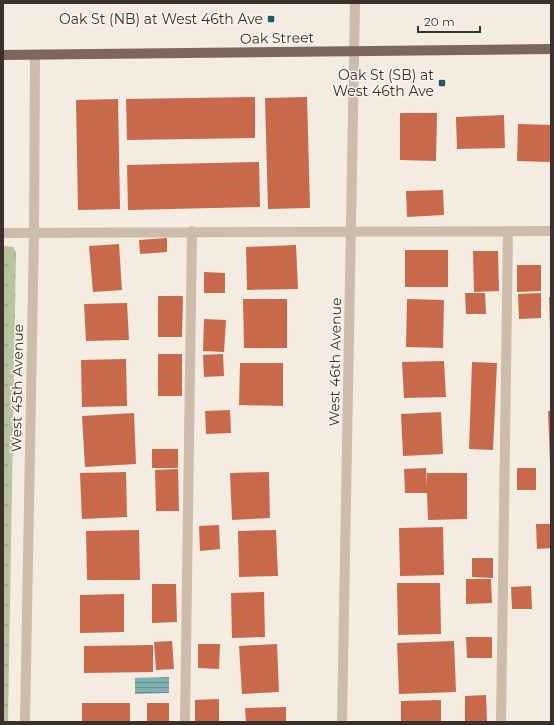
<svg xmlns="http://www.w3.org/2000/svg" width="554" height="725" font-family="Montserrat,sans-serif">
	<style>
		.park { fill: url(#park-tufts) }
		.water { fill: url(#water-rules) }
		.building { fill: #c8694b }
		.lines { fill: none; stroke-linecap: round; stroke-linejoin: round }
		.minor { stroke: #cdbbac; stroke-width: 10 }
		.major { stroke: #7d675c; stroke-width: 10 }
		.poi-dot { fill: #1f5a5e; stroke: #fbf5ee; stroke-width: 1.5 }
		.labels { text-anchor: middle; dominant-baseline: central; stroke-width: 3; stroke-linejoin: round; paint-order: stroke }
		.poi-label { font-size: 14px; fill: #3b302b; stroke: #fbf5ee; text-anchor: end }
		.street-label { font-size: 14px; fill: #3b302b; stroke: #fbf5ee }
	</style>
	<defs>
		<pattern id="park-tufts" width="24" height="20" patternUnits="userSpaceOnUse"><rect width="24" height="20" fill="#b8c4a0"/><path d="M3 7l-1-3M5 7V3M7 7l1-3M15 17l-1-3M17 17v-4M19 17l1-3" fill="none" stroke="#97a083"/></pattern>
		<pattern id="water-rules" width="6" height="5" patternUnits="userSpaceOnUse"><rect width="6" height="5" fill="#7fb0b2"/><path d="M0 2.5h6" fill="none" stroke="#699091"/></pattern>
	</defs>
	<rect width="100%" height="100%" fill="#f4ebe1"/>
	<path class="park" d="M3,246l10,1 3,5 -8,470h-5z"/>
	<path class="water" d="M169,677v16l-34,1v-16z"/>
	<path class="building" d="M255,97v41l-128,2 -1,-41z
		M307,97l3,111 -42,1 -3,-111z
		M118,99l2,110 -42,1 -2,-110z
		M400,113h37l-1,48 -36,-1z
		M504,115l1,33 -48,1 -1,-32z
		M518,124l33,1v37l-34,-1z
		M259,162l1,45 -132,3 -1,-45z
		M443,190l1,25 -37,2 -1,-26z
		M167,238v14l-27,2 -1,-14z
		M119,244l3,46 -29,2 -4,-46z
		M296,245l2,44 -51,1 -1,-43z
		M405,250h43v37h-43z
		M473,251h25l1,40 -25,1z
		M517,265h24v26l-24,1z
		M204,272l21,1v20h-21z
		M465,293h20l1,21h-20z
		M541,293v25l-22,1 -1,-25z
		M158,296h25l-1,41h-24z
		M549,297h2v34h-1z
		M243,299h44v49h-43z
		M407,299l37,1 -1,48 -37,-1z
		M127,303l2,37 -43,1 -2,-37z
		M204,319l22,1 -2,32 -21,-1z
		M158,354h24v42h-24z
		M223,354l1,22 -20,1 -1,-22z
		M126,359l1,47 -45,1 -1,-47z
		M444,361l2,36 -42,1 -2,-36z
		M472,362l25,1 -4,87 -24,-1z
		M240,363h43v43l-44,-1z
		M230,410l1,23 -25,1 -1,-23z
		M548,411h3v53h-1z
		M441,412l2,42 -40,2 -2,-42z
		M134,413l2,51 -51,3 -3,-51z
		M152,449h26v19h-26z
		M426,468l1,20v-15h40v46l-39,1 -1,-27h-22l-1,-24z
		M517,468h19v22h-19z
		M178,469l1,42h-23l-1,-41z
		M126,472l1,45 -45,2 -2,-46z
		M269,472l1,46 -38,2 -2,-47z
		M536,524h15v24l-14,1z
		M219,525l1,24 -20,2 -1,-25z
		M443,527l1,48 -44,1 -1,-48z
		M139,530l1,50h-53l-1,-49z
		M276,530l2,46 -39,1 -1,-46z
		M472,558h21v20l-21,-1z
		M466,579h25l1,24 -26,1z
		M397,583h43l1,51 -43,1z
		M152,584h24l1,38 -25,1z
		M531,586l1,23h-20l-1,-22z
		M264,592l1,45 -33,1 -1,-45z
		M124,594v38l-44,1v-38z
		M466,637h26v21h-25z
		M172,641l2,28 -18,1 -2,-28z
		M454,641l2,51 -57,2 -2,-51z
		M198,644h22l-1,25 -21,-1z
		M277,644l2,48 -37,2 -3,-48z
		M153,645v27l-69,1v-27z
		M486,695l1,27h-22v-26z
		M219,699v23h-24v-22z
		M441,700v22h-40v-21z
		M82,703h48v19h-48z
		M147,703h22v19h-22z
		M286,707v15h-40l-1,-14z"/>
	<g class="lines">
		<path class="minor" d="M3,233l548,-2
			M25,722l9,-490 1,-177
			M185,722l7,-491
			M342,722l13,-719
			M501,722l7,-491"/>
		<path class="major" d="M3,55l548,-6"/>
	</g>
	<g class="poi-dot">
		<rect x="267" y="15" width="8" height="8" rx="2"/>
		<rect x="438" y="79" width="8" height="8" rx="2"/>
	</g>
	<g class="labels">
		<g class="poi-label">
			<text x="263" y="19">Oak St (NB) at West 46th Ave</text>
			<text x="434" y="75">Oak St (SB) at<tspan x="434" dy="16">West 46th Ave</tspan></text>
		</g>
		<g class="street-label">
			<text transform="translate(277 38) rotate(-1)">Oak Street</text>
			<text transform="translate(335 362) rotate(-89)">West 46th Avenue</text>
			<text transform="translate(17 388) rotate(-89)">West 45th Avenue</text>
		</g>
	</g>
	<rect width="554" height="725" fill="none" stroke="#3b302b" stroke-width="8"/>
	<path d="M418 26v6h62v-6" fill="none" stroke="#3b302b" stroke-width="2"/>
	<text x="424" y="26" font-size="12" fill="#3b302b" stroke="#fbf5ee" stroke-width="3" paint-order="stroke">20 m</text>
</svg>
